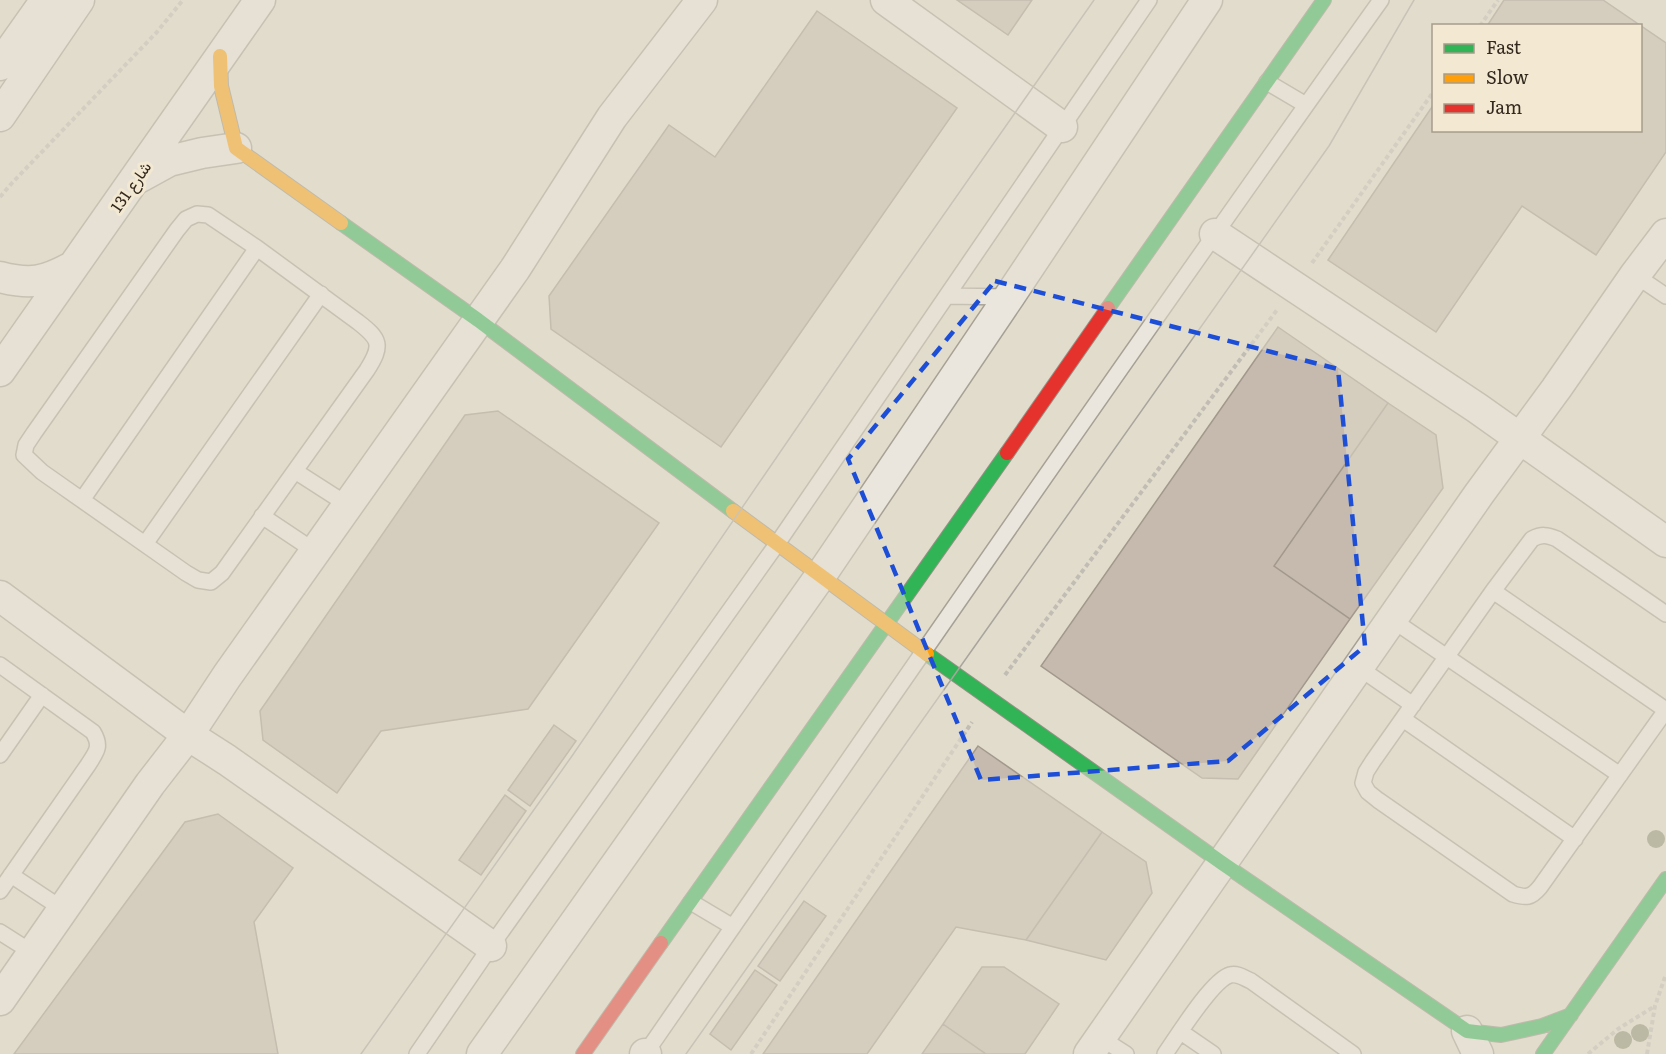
<svg xmlns="http://www.w3.org/2000/svg" width="1666" height="1054" font-family="Literata,Vazirmatn,serif">
	<style>
		.building { fill: #c5baad; stroke: #a2988c; stroke-width: 1.5 }
		.lines { fill: none; stroke-linecap: round; stroke-linejoin: round }
		.lane-casing { stroke: #a7a195; stroke-width: 18 }
		.street-casing { stroke: #a7a195; stroke-width: 33 }
		.fast-casing { stroke: #969085; stroke-width: 16 }
		.slow-casing { stroke: #969085; stroke-width: 16 }
		.jam-casing { stroke: #969085; stroke-width: 16 }
		.path { stroke: #c2bdb4; stroke-width: 4; stroke-dasharray: 4.5 3; stroke-linecap: butt }
		.lane { stroke: #eae6dd; stroke-width: 15 }
		.street { stroke: #eae6dd; stroke-width: 30 }
		.fast { stroke: #30b455; stroke-width: 14 }
		.slow { stroke: #ff9f0a; stroke-width: 14 }
		.jam { stroke: #e5322d; stroke-width: 14 }
		.tram { stroke: #a9a59d; stroke-width: 1.5 }
		.tree { fill: #8c8e71 }
		.marked { fill: none; stroke: #1d4ed8; stroke-width: 4.5; stroke-dasharray: 12 8; stroke-linejoin: round }
		.labels { text-anchor: middle; dominant-baseline: central; stroke-width: 6; stroke-linejoin: round; paint-order: stroke }
		.street-label { font-size: 16px; fill: #34291e; stroke: #f3e9d2 }
	</style>
	<rect width="100%" height="100%" fill="#e2dccc"/>
	<path class="building" d="M957,0h75l-24,35z
		M1504,0h99l63,43v109l-70,103 -74,-49 -86,126 -108,-72 106,-156v26h206v-104h-153z
		M817,11l140,97 -236,339 -170,-118 -2,-33 120,-171 46,32z
		M1278,327l110,76 -114,163 76,53 -112,160 -36,-1 -161,-112z
		M1388,403l48,32 7,53 -93,131 -76,-53z
		M498,411l161,112 -131,186 -147,22 -44,62 -74,-53 -3,-29 205,-296z
		M554,725l22,16 -46,65 -22,-16z
		M978,746l124,86 -76,108 -70,-13 -89,127h-104z
		M505,795l21,16 -45,64 -22,-15z
		M218,814l75,54 -39,54 24,132h-264l171,-232z
		M1102,832l44,30 6,31 -46,67 -80,-20z
		M804,901l22,15 -46,65 -22,-15z
		M982,967h22l55,37 -34,50h-39l-43,-30z
		M755,970l22,15 -46,65 -21,-16z
		M943,1024l43,30h-64z"/>
	<g class="lines">
		<g class="lane-casing">
			<path id="lane" d="M1267,82l39,23
				M197,214l11,1 49,33 101,74c22,17 25,23 9,48l-145,203 -11,9 -13,-2 -12,-7 -144,-101 -18,-17 2,-10 8,-12 143,-203 9,-11z
				M1635,275l31,21
				M947,296l62,1
				M295,471l53,34
				M82,500l175,-252
				M262,516l54,36
				M145,544l176,-250
				M1493,591l173,119
				M1666,614l-109,-75c-10,-4 -15,-5 -25,0l-39,52 -120,170 -7,11 -3,11 5,9 10,8 135,94c13,4 18,4 27,-7l126,-177
				M1391,619l229,156
				M0,665l93,67c9,15 3,20 -5,33l-88,126
				M1358,667l55,38
				M1403,719l172,120
				M0,755l42,-60
				M11,875l53,35
				M691,902l42,25
				M0,932l33,21
				M1181,1032l32,22
				M1101,1038l25,16
				M417,1054l74,-108 286,-402 372,-544
				M645,1054c244,-353 487,-705 736,-1054
				M1165,1054c12,-17 47,-74 65,-79 8,-2 14,3 21,6l102,73"/>
		</g>
		<g class="street-casing">
			<path id="street" d="M886,0l176,127
				M0,65l46,-65
				M0,116l79,-116
				M138,178l31,-17 33,-8 34,-5
				M1215,234l262,174 189,134
				M0,277c31,8 44,5 72,-10
				M0,371l260,-371
				M0,596l188,139 39,25 264,186
				M0,1000l150,-216 38,-49 39,-59 288,-407 97,-152 90,-117
				M1467,1031l11,23
				M482,1054l339,-479 188,-278 198,-297
				M645,1054h1
				M1089,1054l390,-560 77,-105 79,-114 31,-41"/>
		</g>
		<g class="fast-casing">
			<path id="fast" d="M341,223l137,97 255,191
				M1108,308l216,-308
				M927,654l295,209 245,168 34,4 41,-9 29,-11
				M661,943l346,-490
				M1543,1054l123,-175"/>
		</g>
		<g class="slow-casing">
			<path id="slow" d="M220,56l1,30 15,62 105,75
				M733,511l194,143"/>
		</g>
		<g class="jam-casing">
			<path id="jam" d="M1007,453l101,-145
				M583,1054l78,-111"/>
		</g>
		<path class="path" d="M1480,26l18,-26
			M0,197l12,-14 145,-151 26,-32
			M1312,263l122,-172
			M1005,675l272,-365
			M751,1054l221,-332
			M1588,1054l30,-25 37,-23
			M1647,1054l8,-48 11,-32"/>
		<use href="#lane" class="lane"/>
		<use href="#street" class="street"/>
		<use href="#fast" class="fast"/>
		<use href="#slow" class="slow"/>
		<use href="#jam" class="jam"/>
		<path class="tram" d="M361,1054l211,-298 326,-476 196,-280
			M686,1054l643,-908 85,-146"/>
	</g>
	<g class="tree">
		<circle cx="1656" cy="839" r="9"/>
		<circle cx="1640" cy="1033" r="9"/>
		<circle cx="1623" cy="1040" r="9"/>
	</g>
	<path d="M0 0H1666V1054H0ZM995,281l343,88 27,277 -137,115 -247,19 -133,-321z" fill="#e2dccc" fill-opacity=".55" fill-rule="evenodd"/>
	<path class="marked" d="M995,281l343,88 27,277 -137,115 -247,19 -133,-321z"/>
	<g class="labels">
		<g class="street-label">
			<text transform="translate(130 186) rotate(-55)">شارع 131</text>
		</g>
	</g>
	<rect x="1432" y="24" width="210" height="108" fill="#f3e9d2" stroke="#a79c8a" stroke-width="1.5"/>
	<rect x="1444" y="44" width="30" height="9" fill="#30b455" stroke="#a79c8a" stroke-width="1.5"/>
	<text x="1486" y="54" font-size="18" fill="#34291e">Fast</text>
	<rect x="1444" y="74" width="30" height="9" fill="#ff9f0a" stroke="#a79c8a" stroke-width="1.5"/>
	<text x="1486" y="84" font-size="18" fill="#34291e">Slow</text>
	<rect x="1444" y="104" width="30" height="9" fill="#e5322d" stroke="#a79c8a" stroke-width="1.5"/>
	<text x="1486" y="114" font-size="18" fill="#34291e">Jam</text>
</svg>
